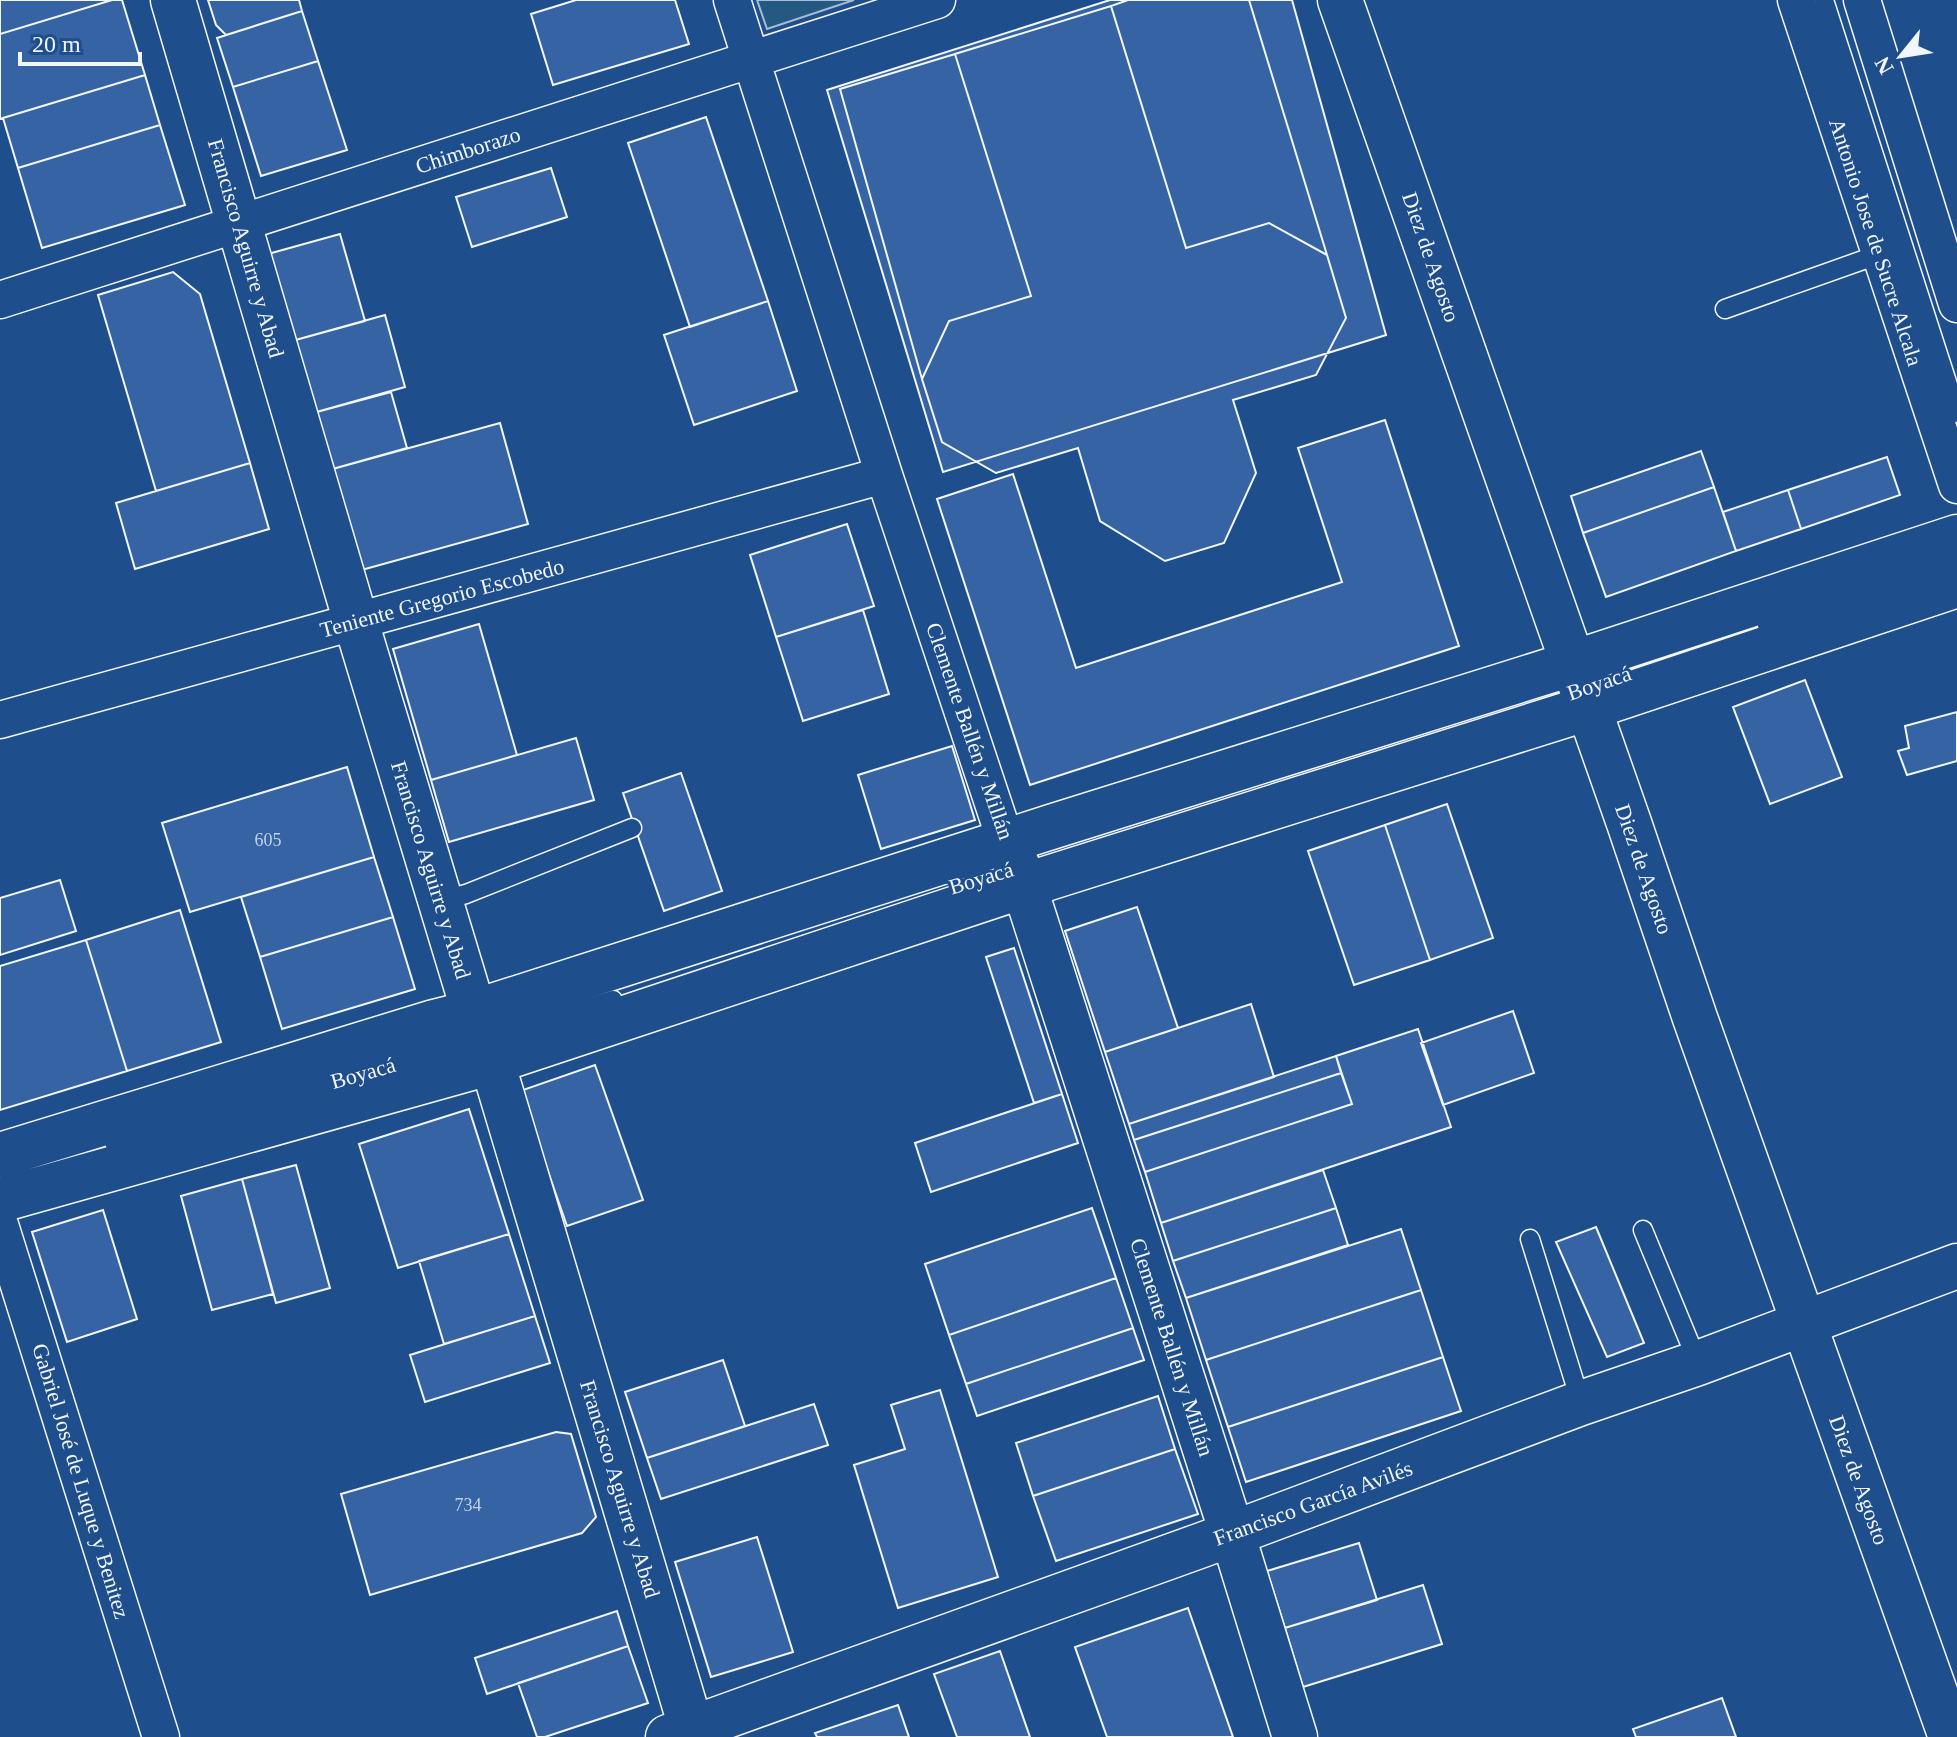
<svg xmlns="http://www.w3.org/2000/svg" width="1957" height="1737" font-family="'Times New Roman',serif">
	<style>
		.green { fill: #245a82; stroke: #a8bbd7; stroke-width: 2 }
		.building { fill: #3563a3; stroke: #f2f6ff; stroke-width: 2 }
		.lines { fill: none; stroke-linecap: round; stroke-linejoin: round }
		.lane-casing { stroke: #f2f6ff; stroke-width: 21 }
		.street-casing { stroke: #f2f6ff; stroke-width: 39 }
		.secondary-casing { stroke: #f2f6ff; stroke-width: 47 }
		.primary-casing { stroke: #f2f6ff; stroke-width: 47 }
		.lane { stroke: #1f4e8c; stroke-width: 18 }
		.street { stroke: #1f4e8c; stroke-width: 36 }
		.secondary { stroke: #1f4e8c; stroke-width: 44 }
		.primary { stroke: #1f4e8c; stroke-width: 44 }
		.labels { text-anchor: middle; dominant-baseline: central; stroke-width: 6; stroke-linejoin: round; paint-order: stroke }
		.number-label { font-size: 18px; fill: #c3d1e8 }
		.street-label { font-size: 22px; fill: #f2f6ff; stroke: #1f4e8c }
	</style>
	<rect width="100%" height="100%" fill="#1f4e8c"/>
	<path class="green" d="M757,0h97l-87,29z"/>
	<path class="building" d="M0,0h112l-112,34z
		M112,0h10l23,75 -145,44v-85z
		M208,0h91l3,11 -76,24 -10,-10z
		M576,0h99l14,44 -136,41 -22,-71z
		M1110,0h182l94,335 -443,137 -116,-382z
		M1128,0h121l78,255 -58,-32 -83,25 -75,-242z
		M1111,6l75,242 83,-25 58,32 19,63 -30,57 -83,25 23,73 -32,70 -59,18 -65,-40 -22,-73 -82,25 -54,-31 -20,-63 27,-58 82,-25 -76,-242z
		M302,11l16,50 -85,26 -16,-49z
		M955,54l76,242 -82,25 -27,58 -82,-290z
		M318,61l29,89 -86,26 -28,-89z
		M145,75l15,50 -142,43 -15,-50z
		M706,117l62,184 -78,26 -62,-184z
		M160,125l25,80 -143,43 -24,-80z
		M551,168l16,49 -95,30 -16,-50z
		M340,234l25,87 -73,20 -24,-87z
		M173,272l27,22 50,169 -94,28 -58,-196z
		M768,301l29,90 -103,34 -30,-90z
		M385,315l20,72 -92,26 -21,-72z
		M391,392l16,56 -78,22 -16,-57z
		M1385,420l74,226 -429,139 -93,-286 76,-25 63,194 266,-86 -44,-134z
		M500,423l28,101 -170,47 -29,-101z
		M1701,451l13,36 -131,46 -12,-37z
		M1887,457l13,38 -99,34 -13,-39z
		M250,463l19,66 -134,40 -19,-66z
		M1714,487l22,64 -130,46 -23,-64z
		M1788,490l13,39 -65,22 -13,-39z
		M847,524l27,82 -98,31 -26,-82z
		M863,610l26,84 -86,27 -27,-84z
		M479,624l38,131 -86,25 -38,-131z
		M1805,680l37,97 -72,27 -37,-97z
		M1957,712v49l-50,14 -9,-24 11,-3 -4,-22z
		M576,738l18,62 -145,42 -18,-62z
		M952,746l23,74 -94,29 -23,-74z
		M347,767l27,90 -184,55 -28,-89z
		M681,773l41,118 -58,20 -41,-118z
		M1447,804l46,134 -63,22 -45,-135z
		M1385,825l45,135 -76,25 -46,-134z
		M374,857l19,60 -133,40 -19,-60z
		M60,880l16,51 -76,24v-57z
		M1137,907l41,121 -73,24 -40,-121z
		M180,910l41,132 -94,29 -41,-131z
		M393,917l22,72 -133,40 -22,-72z
		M86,940l41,131 -127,39v-144z
		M1014,948l48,146 -28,9 -48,-146z
		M1251,1004l23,73 -145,47 -24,-72z
		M1513,1011l21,62 -91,32 -22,-62z
		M1418,1029l33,98 -290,96 -16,-51 207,-68 -16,-48z
		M1336,1056l5,17 -207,67 -5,-16z
		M595,1065l48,135 -76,26 -47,-135z
		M1341,1073l11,31 -207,68 -11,-32z
		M1062,1094l16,49 -147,49 -16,-49z
		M469,1109l40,125 -111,34 -39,-124z
		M296,1165l34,123 -54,15 -34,-124z
		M1323,1170l13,38 -163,53 -12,-38z
		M242,1179l31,115 -61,16 -31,-114z
		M1092,1208l24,70 -167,57 -24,-71z
		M1336,1208l12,37 -162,53 -13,-37z
		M103,1210l34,109 -70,23 -35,-110z
		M1596,1227l48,116 -37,14 -51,-115z
		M1401,1229l20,61 -215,70 -20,-62z
		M509,1234l26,82 -91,28 -25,-83z
		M1116,1278l17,50 -167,56 -17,-49z
		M1421,1290l22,67 -215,70 -22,-67z
		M535,1316l15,47 -125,39 -15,-47z
		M1133,1328l11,32 -167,56 -11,-32z
		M1443,1357l18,54 -215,71 -18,-55z
		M723,1360l22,66 -98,32 -22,-66z
		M940,1390l58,187 -100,31 -44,-143 51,-16 -14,-44z
		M1158,1396l17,53 -142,47 -17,-53z
		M814,1404l14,41 -167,54 -14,-41z
		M556,1432l15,2 25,83 -14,16 -212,62 -29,-101z
		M1175,1449l23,65 -142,47 -23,-65z
		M757,1537l36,115 -82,25 -36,-115z
		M1359,1543l18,57 -92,28 -18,-57z
		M1423,1585l19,59 -139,43 -18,-59z
		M1188,1608l45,129h-126l-32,-90z
		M617,1611l11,35 -141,48 -12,-36z
		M628,1646l20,57 -103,34h-8l-19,-54z
		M1000,1651l30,86h-73l-23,-63z
		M1722,1698l14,39h-100l-3,-8z
		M898,1705l11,32h-92l-2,-4z"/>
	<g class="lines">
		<g class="lane-casing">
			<path id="lane" d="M1824,0l133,413
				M1725,309l155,-55
				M1767,625l190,-64
				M440,901l26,-7 166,-66
				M115,1145l498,-145
				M1643,1230l55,133
				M1530,1239l51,164"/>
		</g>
		<g class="street-casing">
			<path id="street" d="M732,0l152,475 122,367
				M1796,0l161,485
				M1862,0l95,304
				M0,300l937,-300
				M0,720l884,-245
				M0,1225l161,512"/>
		</g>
		<g class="secondary-casing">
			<path id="secondary" d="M173,0l183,622 118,390 18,50 202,675
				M1340,0l289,823 66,195 256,719
				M1006,842l12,25 214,666 63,204
				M668,1737l534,-192 379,-142 117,-40 259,-97"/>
		</g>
		<g class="primary-casing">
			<path id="primary" d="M0,1155l434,-133 40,-10 580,-186 501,-157 402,-132
				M0,1200l492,-138 531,-176 565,-178 369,-123"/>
		</g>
		<use href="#lane" class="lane"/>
		<use href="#street" class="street"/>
		<use href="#secondary" class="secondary"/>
		<use href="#primary" class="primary"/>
	</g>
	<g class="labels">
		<g class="number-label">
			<text x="268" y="840">605</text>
			<text x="468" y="1505">734</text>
		</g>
		<g class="street-label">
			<text transform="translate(468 150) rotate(-18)">Chimborazo</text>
			<text transform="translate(1876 242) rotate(72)">Antonio Jose de Sucre Alcala</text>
			<text transform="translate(246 248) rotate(74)">Francisco Aguirre y Abad</text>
			<text transform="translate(1431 257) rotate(71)">Diez de Agosto</text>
			<text transform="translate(442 598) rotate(-15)">Teniente Gregorio Escobedo</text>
			<text transform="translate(1599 683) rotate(-19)">Boyacá</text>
			<text transform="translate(970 731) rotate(71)">Clemente Ballén y Millán</text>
			<text transform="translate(1644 869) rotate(71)">Diez de Agosto</text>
			<text transform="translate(431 870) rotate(73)">Francisco Aguirre y Abad</text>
			<text transform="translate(981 878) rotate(-17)">Boyacá</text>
			<text transform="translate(363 1073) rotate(-16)">Boyacá</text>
			<text transform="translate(1172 1347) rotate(72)">Clemente Ballén y Millán</text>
			<text transform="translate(1859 1480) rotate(70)">Diez de Agosto</text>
			<text transform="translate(81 1481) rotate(73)">Gabriel José de Luque y Benitez</text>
			<text transform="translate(620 1489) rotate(73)">Francisco Aguirre y Abad</text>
			<text transform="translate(1313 1503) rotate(-20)">Francisco García Avilés</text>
		</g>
	</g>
	<g transform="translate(1901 56) rotate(240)" stroke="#1f4e8c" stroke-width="6" paint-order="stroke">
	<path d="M0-6L14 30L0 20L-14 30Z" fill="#f2f6ff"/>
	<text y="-12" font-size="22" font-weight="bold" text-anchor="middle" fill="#f2f6ff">N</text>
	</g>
	<path d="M20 52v12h120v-12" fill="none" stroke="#f2f6ff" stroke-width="4"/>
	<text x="32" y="52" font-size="24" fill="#f2f6ff" stroke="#1f4e8c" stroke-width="6" paint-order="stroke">20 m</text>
</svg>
